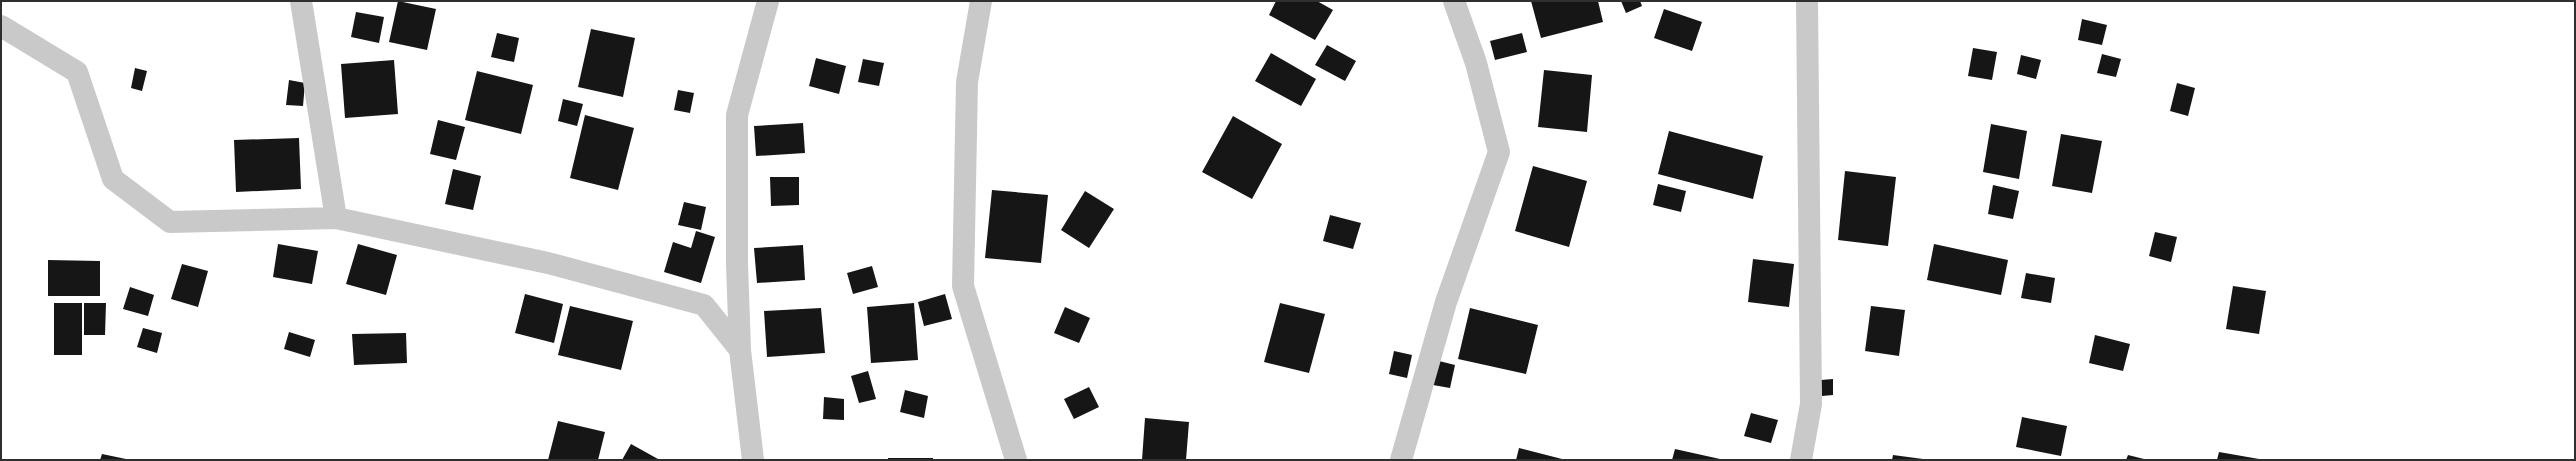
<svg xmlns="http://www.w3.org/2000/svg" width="2576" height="461" font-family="'PT Sans',sans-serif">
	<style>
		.building { fill: #161616 }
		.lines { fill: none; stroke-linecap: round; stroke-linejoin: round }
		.street { stroke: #c9c9c9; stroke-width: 22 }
	</style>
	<rect width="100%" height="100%" fill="#fff"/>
	<path class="building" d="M398,1l38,8 -9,41 -38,-8z
		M1276,1h41l16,9 -18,30 -46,-25z
		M1531,1h67l5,21 -62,16z
		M1621,1h19l2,5 -16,7z
		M1664,9l38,13 -10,29 -38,-13z
		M356,12l28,5 -5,26 -28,-6z
		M2082,19l25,6 -5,20 -24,-5z
		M591,29l44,9 -12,59 -45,-10z
		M497,33l22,5 -5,24 -23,-5z
		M1522,33l5,19 -32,8 -5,-19z
		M1327,45l29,16 -11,20 -30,-16z
		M1973,48l24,4 -5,28 -24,-4z
		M1271,53l45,26 -15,27 -46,-25z
		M2102,54l19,5 -5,18 -19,-4z
		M2021,55l20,5 -5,19 -19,-5z
		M816,58l30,8 -7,28 -30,-8z
		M863,59l21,4 -5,23 -21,-4z
		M394,60l4,54 -53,4 -4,-54z
		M135,68l12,3 -5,20 -11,-3z
		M1544,70l48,5 -5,57 -49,-5z
		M477,71l56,14 -12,49 -56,-14z
		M289,80l16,3 -2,23 -17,-1z
		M2177,83l18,5 -7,28 -18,-5z
		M678,90l16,3 -4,20 -16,-3z
		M563,99l20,5 -6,22 -19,-5z
		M585,115l49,13 -16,62 -48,-12z
		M1233,116l49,28 -30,55 -50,-27z
		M438,120l27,7 -9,33 -26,-6z
		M803,123l2,30 -49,3 -2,-30z
		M1991,124l36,7 -8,48 -36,-7z
		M1669,131l94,25 -10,43 -95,-25z
		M2061,134l41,7 -10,52 -40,-7z
		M299,138l2,51 -65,3 -2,-52z
		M1533,166l54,15 -18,66 -54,-16z
		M453,169l28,7 -8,34 -28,-6z
		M1845,171l51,6 -8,69 -50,-6z
		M770,177h29v28l-28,1z
		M1658,184l28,7 -5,21 -28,-7z
		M1993,185l26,6 -6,28 -25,-5z
		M992,190l56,5 -7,68 -56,-5z
		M1085,191l29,18 -25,39 -28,-18z
		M684,202l22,5 -5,23 -23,-5z
		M1330,215l31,8 -8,26 -30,-8z
		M696,231l19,6 -14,46 -37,-11 9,-30 18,6z
		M2155,232l22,5 -6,25 -22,-6z
		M278,244l40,7 -6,33 -39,-7z
		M358,244l39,11 -11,40 -40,-11z
		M1934,244l74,16 -7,35 -74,-15z
		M803,245l2,35 -48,3 -3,-35z
		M1753,259l41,5 -5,43 -41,-5z
		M48,260l52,1v35h-52z
		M182,264l26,7 -10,36 -27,-8z
		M872,266l6,21 -25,7 -6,-21z
		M2026,273l29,5 -4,25 -30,-5z
		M2233,286l33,5 -7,43 -33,-5z
		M130,287l24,8 -6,21 -25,-7z
		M525,294l38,10 -9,39 -39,-10z
		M945,294l7,25 -28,7 -6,-24z
		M54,303h28v52h-28z
		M84,303h22l-1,32h-21z
		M914,303l4,57 -47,3 -4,-56z
		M1280,303l45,11 -16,59 -45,-11z
		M570,306l63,15 -12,49 -63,-15z
		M1871,306l34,4 -6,46 -34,-5z
		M1065,307l25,11 -11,25 -25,-10z
		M821,308l4,45 -58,4 -3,-46z
		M1470,308l68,17 -12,49 -68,-15z
		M143,328l19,5 -5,20 -20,-6z
		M289,332l26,8 -5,17 -26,-8z
		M406,333l1,30 -53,2 -2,-31z
		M2095,335l35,9 -7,27 -34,-8z
		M1394,351l18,4 -5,23 -18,-4z
		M1439,361l16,4 -5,23 -17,-3z
		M868,371l8,28 -17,4 -8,-27z
		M1833,379v16l-11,1 -1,-16z
		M1089,387l10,20 -25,12 -10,-20z
		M905,390l23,6 -4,22 -24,-6z
		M824,397l20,2v21l-21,-1z
		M1751,413l27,7 -7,23 -27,-7z
		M2022,417l45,9 -6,30 -45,-9z
		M1145,418l44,4 -3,38h-44z
		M558,421l47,11 -7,28h-50z
		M631,444l27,15v1h-36z
		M1519,448l43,11v1h-46z
		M1675,449l45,10v1h-48z
		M2219,452l40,7v1h-42z
		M102,454l24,5v1h-26z
		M1893,455l30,4v1h-31z
		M2128,455l16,4v1h-18z
		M888,458h45v2h-45z"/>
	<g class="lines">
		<path class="street" d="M301,1l35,217
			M981,1l-14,81 -4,204 53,174
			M1,26l76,46 36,107 57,43 166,-4 212,45 156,42 36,45
			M753,460l-13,-110 -3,-86v-149l31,-114
			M1401,460l45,-158 53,-150 -23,-89 -22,-62
			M1801,460l10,-56 -4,-403"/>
	</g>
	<rect width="2576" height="461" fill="none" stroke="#2f2f2f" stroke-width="4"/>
</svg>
